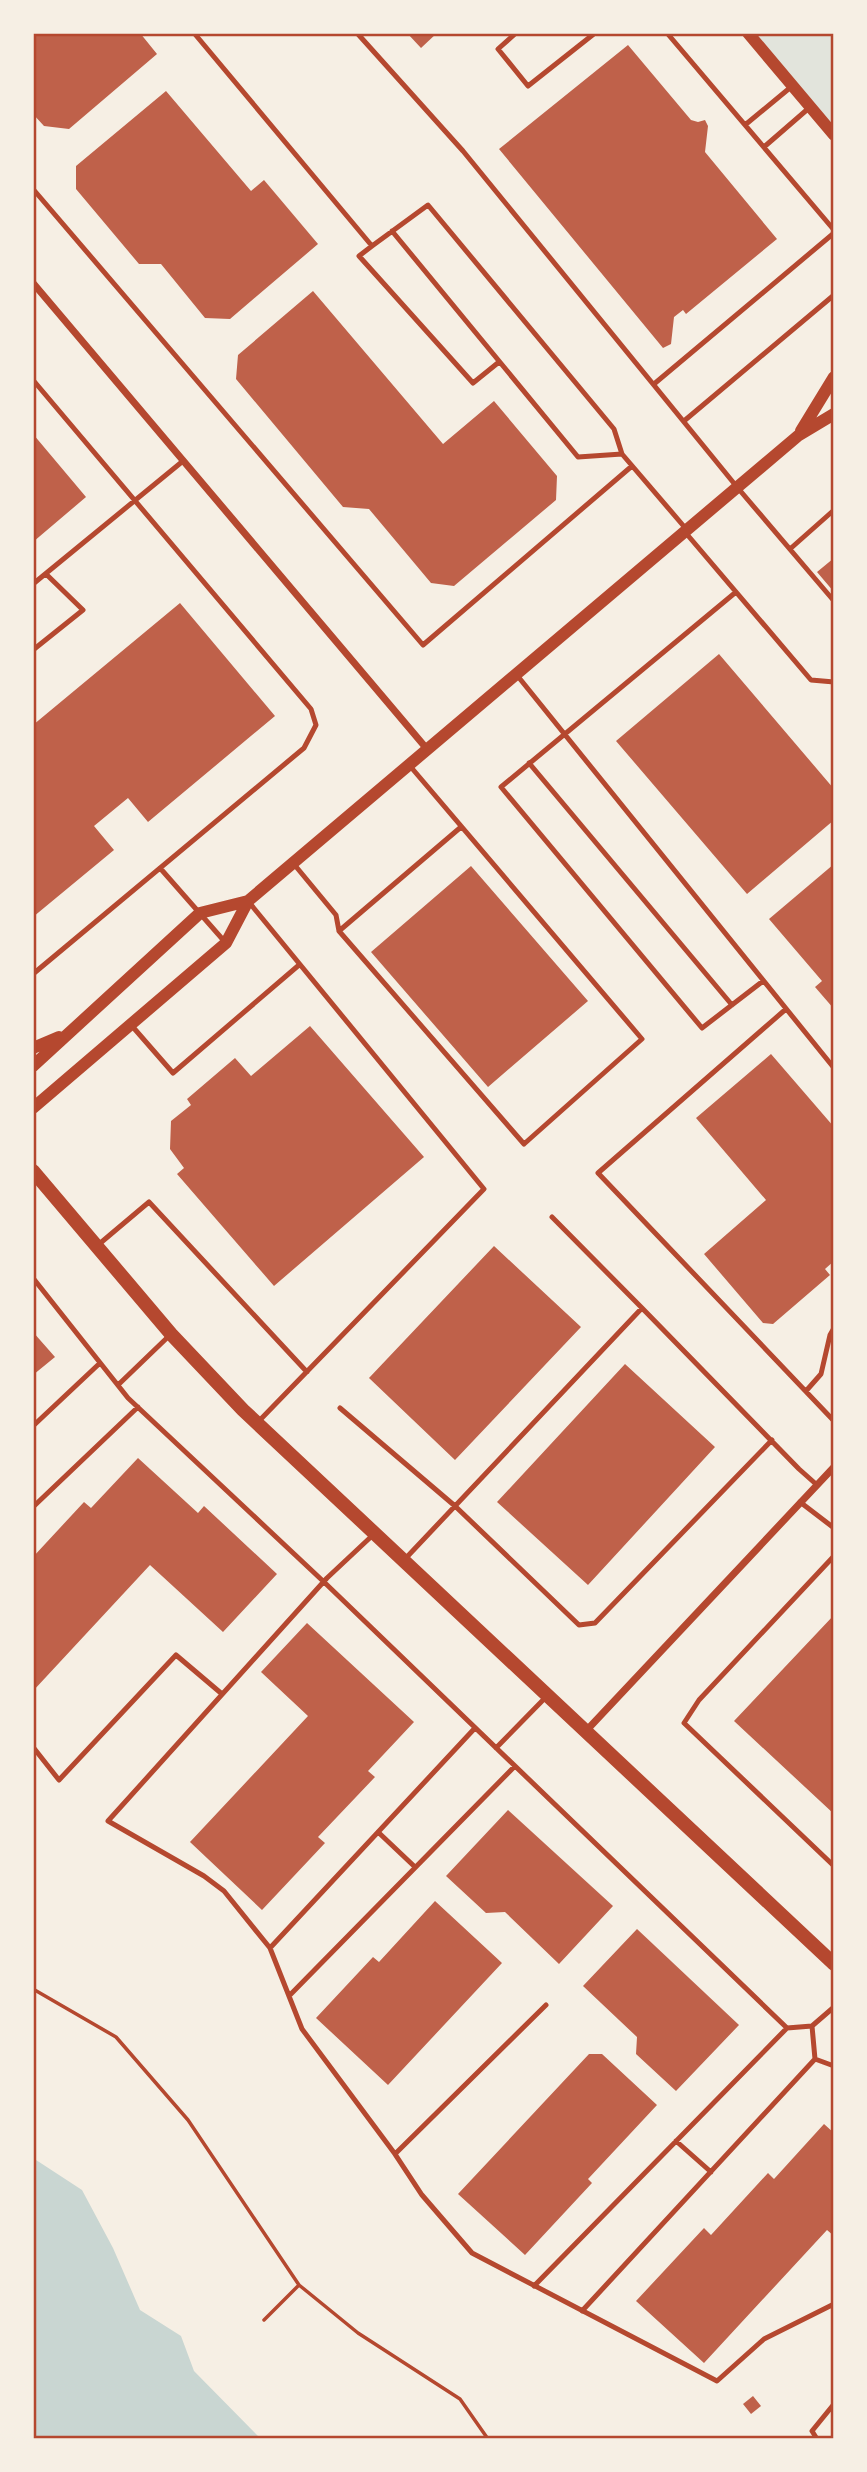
<svg xmlns="http://www.w3.org/2000/svg" width="867" height="2472" font-family="Signika,sans-serif">
	<style>
		.green { fill: #e2e4dc }
		.water { fill: #c9d6d2 }
		.building { fill: #bf614a }
		.lines { fill: none; stroke-linecap: round; stroke-linejoin: round }
		.path { stroke: #b5482f; stroke-width: 3.5 }
		.service { stroke: #b5482f; stroke-width: 5 }
		.minor { stroke: #b5482f; stroke-width: 7 }
		.tertiary { stroke: #b5482f; stroke-width: 12 }
		.secondary { stroke: #b5482f; stroke-width: 14 }
		.neatline { fill: none; stroke: #b5482f; stroke-width: 2.5 }
	</style>
	<rect width="100%" height="100%" fill="#f6efe4"/>
	<path class="green" d="M748,33h86v102z"/>
	<path class="water" d="M33,2158l49,32 31,58 27,62 41,26 13,35 67,68h-228z"/>
	<path class="building" d="M33,33h107l17,21 -88,75 -25,-3 -11,-12z
		M407,33h30l-16,15z
		M628,45l63,75 7,2 7,-2 3,6 -3,26 72,87 -91,75 -3,-4 -9,7 -3,27 -8,4 -164,-199z
		M166,91l85,100 13,-11 54,64 -88,75 -25,-1 -44,-54h-22l-63,-75v-23z
		M313,291l130,153 51,-43 63,75 -1,24 -102,86 -23,-3 -62,-74 -26,-2 -107,-128 2,-24z
		M33,434l53,63 -53,45z
		M834,558v34l-17,-20z
		M180,603l95,113 -127,106 -20,-24 -34,28 20,24 -81,67v-192z
		M719,654l115,135v31l-87,74 -131,-153z
		M834,864v145l-19,-22 7,-6 -53,-62z
		M471,866l117,135 -100,86 -117,-135z
		M310,1026l114,131 -150,129 -97,-112 7,-6 -14,-19 1,-28 20,-16 -4,-6 48,-41 16,18z
		M771,1054l63,73v134l-9,8 5,6 -57,49 -10,-1 -59,-69 62,-54 -70,-82z
		M494,1246l87,81 -126,133 -86,-82z
		M33,1332l22,25 -22,18z
		M625,1364l90,83 -127,138 -91,-83z
		M138,1458l60,55 6,-7 73,68 -54,58 -73,-67 -117,126v-134l51,-55 7,6z
		M834,1615v199l-100,-93z
		M307,1623l107,99 -46,49 7,6 -57,60 7,6 -63,67 -72,-68 118,-126 -47,-44z
		M508,1810l105,96 -54,58 -54,-52 -19,1 -40,-37z
		M435,1901l67,62 -114,122 -72,-67 57,-61 6,5z
		M637,1929l102,96 -63,66 -40,-37 1,-17 -54,-51z
		M589,2054h13l55,51 -69,74 4,4 -67,72 -67,-61z
		M824,2124l10,9v103l-7,-6 -123,133 -68,-62 68,-73 7,7 57,-62 6,6z
		M753,2396l8,10 -10,8 -8,-10z"/>
	<g class="lines">
		<path class="path" d="M33,1989l83,48 72,83 111,165 59,48 102,66 28,40
			M264,2320l35,-35"/>
		<path class="service" d="M194,33l178,213 56,-41 186,224 8,25 65,76
			M357,33l106,118 274,336 97,114
			M516,33l-18,16 30,37 67,-53
			M667,33l167,197
			M745,125l46,-38
			M764,147l45,-39
			M33,189l390,456 209,-179
			M392,231l186,226 44,-3
			M372,246l-13,10 114,127 26,-21
			M33,380l278,329 5,16 -12,23 -271,226
			M654,384l180,-151
			M684,421l150,-126
			M685,532l126,148 23,2
			M790,549l44,-39
			M33,584l150,-123
			M736,592l-235,195 201,241 61,-47
			M33,650l50,-40 -37,-36
			M516,674l318,394
			M529,763l203,242
			M293,863l43,52 3,16 185,213 118,-105 -232,-273
			M160,868l65,74
			M248,901l236,288 -226,233
			M339,931l122,-104
			M786,1009l-188,164 236,248
			M132,1026l41,47 126,-108
			M552,1217l90,91
			M98,1245l51,-43 158,170
			M33,1278l95,120 196,184 463,446
			M118,1385l53,-51
			M806,1391l15,-17 9,-39 4,-7
			M340,1408l115,98 124,119 16,-2 177,-183
			M33,1426l67,-63
			M800,1502l34,26
			M33,1507l105,-100
			M834,1556l-135,144 -15,23 150,143
			M405,1559l237,-251 157,161 18,16
			M475,1728l-205,220 32,81 93,125 27,41 50,58 245,128 47,-42 70,-35
			M33,1747l26,33 117,-125 46,39
			M496,1748l49,-50
			M378,1832l37,35
			M270,1948l-46,-57 -20,-15 -96,-55 219,-243 47,-44
			M289,1996l226,-230
			M815,2059l19,7
			M676,2141l35,31
			M395,2154l151,-149
			M534,2286l253,-258 25,-2 22,-19
			M582,2311l233,-252 -3,-33
			M817,2439l-5,-8 22,-27"/>
		<path class="minor" d="M33,283l394,466
			M586,1731l248,-264"/>
		<path class="tertiary" d="M748,33l86,102
			M801,431l33,-54
			M33,1048l26,-11
			M33,1066l167,-153 48,-12
			M33,1108l193,-165 22,-42 551,-466 35,-21"/>
		<path class="secondary" d="M33,1171l138,163 72,76 591,554"/>
	</g>
	<rect width="867" height="2472" fill="none" stroke="#f6efe4" stroke-width="70"/>
	<rect x="35" y="35" width="797" height="2402" class="neatline"/>
</svg>
